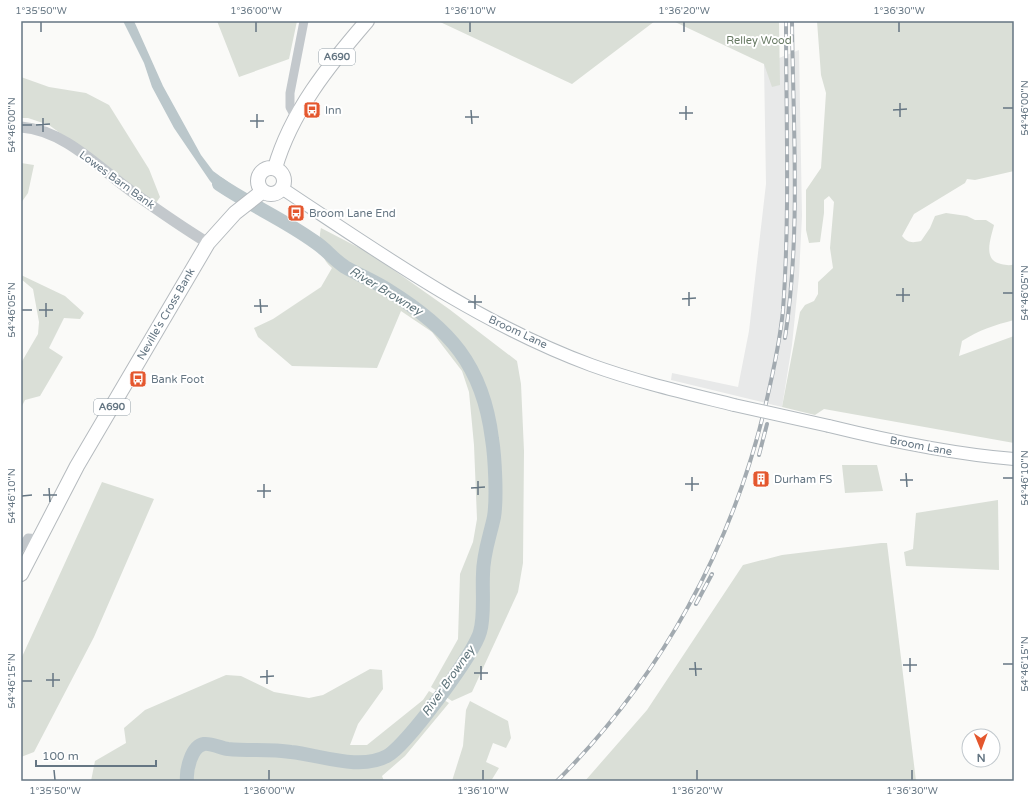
<svg xmlns="http://www.w3.org/2000/svg" width="1035" height="802" font-family="'Varela Round',sans-serif">
	<style>
		.built { fill: #e8e9e9 }
		.green { fill: #dadfd7 }
		.water { fill: #bbc7cb }
		.lines { fill: none; stroke-linecap: round; stroke-linejoin: round }
		.river { stroke: #bbc7cb; stroke-width: 14 }
		.secondary-casing { stroke: #b3babf; stroke-width: 14 }
		.primary-casing { stroke: #b5babe; stroke-width: 16 }
		.minor { stroke: #c3c8cc; stroke-width: 9 }
		.tertiary { stroke: #c3c8cc; stroke-width: 11 }
		.secondary { stroke: #fff; stroke-width: 12 }
		.primary { stroke: #fff; stroke-width: 14 }
		.rail-casing { stroke: #a2aab0; stroke-width: 4 }
		.rail { stroke: #fff; stroke-width: 2.5; stroke-dasharray: 8; stroke-linecap: butt }
		.secondary-bridge-casing { stroke: #b3babf; stroke-width: 14; stroke-linecap: butt }
		.secondary-bridge { stroke: #fff; stroke-width: 12 }
		.ticks { fill: none; stroke: #657683; stroke-width: 1.5 }
		.labels { text-anchor: middle; dominant-baseline: central; stroke-width: 4; stroke-linejoin: round; paint-order: stroke }
		.shield { fill: #fff; stroke: #939fa8; stroke-width: 1 }
		.shield-label { font-size: 10px; font-weight: bold; fill: #657683 }
		.park-label { font-size: 11px; fill: #687a64; stroke: #fff }
		.poi-label { font-size: 11px; fill: #657683; stroke: #fff; text-anchor: start }
		.street-label { font-size: 11px; fill: #657683; stroke: #fff }
		.water-label { font-size: 12px; font-style: italic; fill: #60757c; stroke: #fff }
		.neatline { fill: none; stroke: #657683; stroke-width: 1.5 }
		.ticks-label { font-size: 10px; text-anchor: middle; fill: #657683 }
	</style>
	<rect width="100%" height="100%" fill="#fafaf8"/>
	<path class="built" d="M799,50l3,166 -3,60 -7,69 -10,62 -111,-27 1,-7 66,14 11,-56 17,-147 -2,-120z"/>
	<path class="green" d="M217,21h80l-8,38 -50,18z
		M438,21h217l-83,63z
		M673,21h106l1,64 -8,2 -8,-23z
		M817,21h197v150l-39,9 -8,-1 -2,4 -51,31 -12,22c6,7 10,7 19,5l9,-13 5,-12 11,-3 21,3 8,4h11l8,5c-3,13 -12,35 7,39 5,1 9,2 13,0v56c-19,5 -35,10 -52,21l-3,15 55,-20v107l-190,-34 -9,6 -33,-8 18,-95 5,-7 9,-4 4,-7v-12l15,-14 -3,-20 4,-46 -5,-6 -5,4v13l-4,29 -11,1 -3,-13v-40l15,-22 5,-75 -5,-18z
		M21,77l28,10 37,6 23,12 40,64 11,28 -4,6 -2,-4 -3,1 -102,-75 -21,-7h-7z
		M21,163l13,2 -6,28 -7,10z
		M321,228l50,26 78,55 68,52 4,23 3,67 -1,112 -5,29 -46,100 -20,9 -21,-14 27,-48 2,-65 13,-32 4,-23 -3,-74 -5,-53 -7,-21 -30,-39 -31,-21 -24,57 -85,-2 -34,-29 -4,-9 19,-9 48,-32 11,-19c-12,-9 -14,-28 -11,-40z
		M21,275l44,21 19,17 -4,6 -16,-1 -15,30 14,9 -23,39 -15,4 -4,8v-45l17,-29 1,-12 -6,-33 -12,-10z
		M842,465h35l6,26 -38,2z
		M102,482l52,17 -60,138 -60,115 -13,5v-98z
		M998,500l1,70 -93,-4 -2,-14 9,-3 3,-36z
		M881,543h6l29,238h-331l62,-71 96,-145 39,-10z
		M370,669l12,1 1,19 -25,35 -8,21h17l56,-45 6,-9 20,12 -44,53 -23,20 2,5h-293l4,-20 31,-18 -2,-15 21,-18 81,-35 15,1 33,16 35,6 14,-3z
		M470,701l38,20 3,17 -5,10 -13,-5 -7,19 13,6 -8,13h-39l11,-35 3,-36z"/>
	<path class="water" d="M123,21h11l29,65 38,69 12,16 26,19 -8,9 -10,-6 -11,-12 -36,-53 -22,-41 -8,-24z"/>
	<g class="lines">
		<path class="river" d="M187,781c-1,-10 4,-35 17,-37 7,-1 17,4 24,5 21,2 42,0 63,3 29,3 69,19 96,4 20,-11 87,-102 93,-124 5,-16 2,-41 3,-58 0,-20 7,-38 11,-57 3,-18 1,-60 -2,-78 -9,-74 -43,-111 -104,-149 -14,-9 -29,-15 -43,-23 -11,-7 -19,-18 -30,-25 -30,-22 -65,-37 -96,-58"/>
		<g class="secondary-casing">
			<path id="secondary" d="M283,189c98,65 197,135 308,176 47,17 95,28 143,40
				M829,426c61,15 122,28 185,33"/>
		</g>
		<g class="primary-casing">
			<path id="primary" d="M258 181a13 13 0 1 1 26 0a13 13 0 1 1-26 0Z
				M275,168c16,-56 54,-103 92,-147
				M21,574l56,-108 131,-223 27,-30 28,-22"/>
		</g>
		<path class="minor" d="M296,118l-6,-11v-14l14,-72
			M21,548l7,-10 11,1"/>
		<path class="tertiary" d="M21,127c43,3 77,40 110,64 25,18 51,36 77,52"/>
		<use href="#secondary" class="secondary"/>
		<use href="#primary" class="primary"/>
		<g class="rail-casing">
			<path id="rail" d="M785,338c16,-104 8,-212 7,-317
				M759,455l8,-31
				M696,604l16,-30
				M557,781c104,-104 176,-235 209,-378 7,-30 14,-62 17,-93 7,-96 3,-193 3,-289"/>
		</g>
		<use href="#rail" class="rail"/>
		<g class="secondary-bridge-casing">
			<path id="secondary-bridge" d="M734,405l95,21"/>
		</g>
		<use href="#secondary-bridge" class="secondary-bridge"/>
	</g>
	<path class="ticks" d="M41,22v10M256,22v10M470,22v10M684,22v10M899,22v10M900,103v14M686,106v14M1003,108h10M471,110l1,14M893,110l14,-1M679,113h14M257,114v14M465,117h14M43,118v14M250,121h14M22,125h10M36,125l14,-1M903,288v14M689,292v14M1003,293h10M475,295v14M896,295h14M260,299l1,14M682,299l14,-1M468,302h14M46,303v14M254,306h14M22,310h10M39,310h14M906,473l1,14M692,477v14M1003,478h10M900,480h13M478,481v14M264,484v14M685,484h14M49,488l1,14M471,488l14,-1M257,491h14M43,495h14M22,496l10,-1M910,658v14M695,662l1,14M1003,664h10M903,665h14M481,666v14M689,669h13M267,670v14M53,673v14M474,673h14M260,677l14,-1M46,680h14M22,681h10M54,770l1,10M269,770v10M483,770v10M697,770v10M912,770v10"/>
	<defs>
		<g id="bus-square" transform="scale(0.9)"><rect x="-9" y="-9" width="18" height="18" rx="4" fill="#e4572e" stroke="#fff"/><path d="M-5-6H5V4H4V6H2V4H-2V6H-4V4H-5ZM-3.5-4V0h7V-4ZM-3.5 1.2v1.5H-2V1.2ZM2 1.2v1.5H3.5V1.2Z" fill="#fff"/></g>
		<g id="building-square" transform="scale(0.9)"><rect x="-9" y="-9" width="18" height="18" rx="4" fill="#e4572e" stroke="#fff"/><path d="M-4-6H4V6H1V3H-1V6H-4ZM-2.5-4.3h1.7v1.8h-1.7ZM.8-4.3h1.7v1.8H.8ZM-2.5-1h1.7V.8h-1.7ZM.8-1h1.7V.8H.8Z" fill="#fff"/></g>
	</defs>
	<g fill-rule="evenodd">
		<use href="#bus-square" x="312" y="110"/>
		<use href="#bus-square" x="296" y="213"/>
		<use href="#bus-square" x="138" y="379"/>
		<use href="#building-square" x="761" y="479"/>
	</g>
	<g class="labels">
		<g class="shield">
			<rect x="319" y="49" width="36" height="16" rx="3"/>
			<rect x="94" y="399" width="36" height="16" rx="3"/>
		</g>
		<g class="shield-label">
			<text x="337" y="57">A690</text>
			<text x="112" y="407">A690</text>
		</g>
		<g class="park-label">
			<text x="759" y="40">Relley Wood</text>
		</g>
		<g class="poi-label">
			<text x="325" y="110">Inn</text>
			<text x="309" y="213">Broom Lane End</text>
			<text x="151" y="379">Bank Foot</text>
			<text x="774" y="479">Durham FS</text>
		</g>
		<g class="street-label">
			<text transform="translate(117 180) rotate(36)">Lowes Barn Bank</text>
			<text transform="translate(166 314) rotate(-60)">Neville's Cross Bank</text>
			<text transform="translate(518 332) rotate(25)">Broom Lane</text>
			<text transform="translate(921 446) rotate(11)">Broom Lane</text>
		</g>
		<g class="water-label">
			<text transform="translate(386 291) rotate(31)">River Browney</text>
			<text transform="translate(448 681) rotate(-55)">River Browney</text>
		</g>
	</g>
	<rect width="1035" height="802" fill="none" stroke="#ffffff" stroke-width="44"/>
	<g transform="translate(981 748) rotate(179)"><circle r="19" fill="#ffffff" stroke="#c1c8cd"/>
	<path d="M0-3L7 15L0 10L-7 15Z" fill="#e4572e"/>
	<text y="-6" font-size="11" font-weight="bold" text-anchor="middle" fill="#657683">N</text>
	</g>
	<path d="M36 760v6h120v-6" fill="none" stroke="#657683" stroke-width="2"/>
	<text x="42" y="760" font-size="12" fill="#657683" stroke="#ffffff" stroke-width="3" paint-order="stroke">100 m</text>
	<rect x="22" y="22" width="991" height="758" class="neatline"/>
	<g class="ticks-label">
		<text x="41" y="14">1°35'50"W</text>
		<text x="256" y="14">1°36'00"W</text>
		<text x="470" y="14">1°36'10"W</text>
		<text x="684" y="14">1°36'20"W</text>
		<text x="899" y="14">1°36'30"W</text>
		<text transform="translate(1024 108) rotate(-90)" y="4">54°46'00"N</text>
		<text transform="translate(11 125) rotate(-90)" y="4">54°46'00"N</text>
		<text transform="translate(1024 293) rotate(-90)" y="4">54°46'05"N</text>
		<text transform="translate(11 310) rotate(-90)" y="4">54°46'05"N</text>
		<text transform="translate(1024 478) rotate(-90)" y="4">54°46'10"N</text>
		<text transform="translate(11 496) rotate(-90)" y="4">54°46'10"N</text>
		<text transform="translate(1024 664) rotate(-90)" y="4">54°46'15"N</text>
		<text transform="translate(11 681) rotate(-90)" y="4">54°46'15"N</text>
		<text x="55" y="794">1°35'50"W</text>
		<text x="269" y="794">1°36'00"W</text>
		<text x="483" y="794">1°36'10"W</text>
		<text x="697" y="794">1°36'20"W</text>
		<text x="912" y="794">1°36'30"W</text>
	</g>
</svg>
